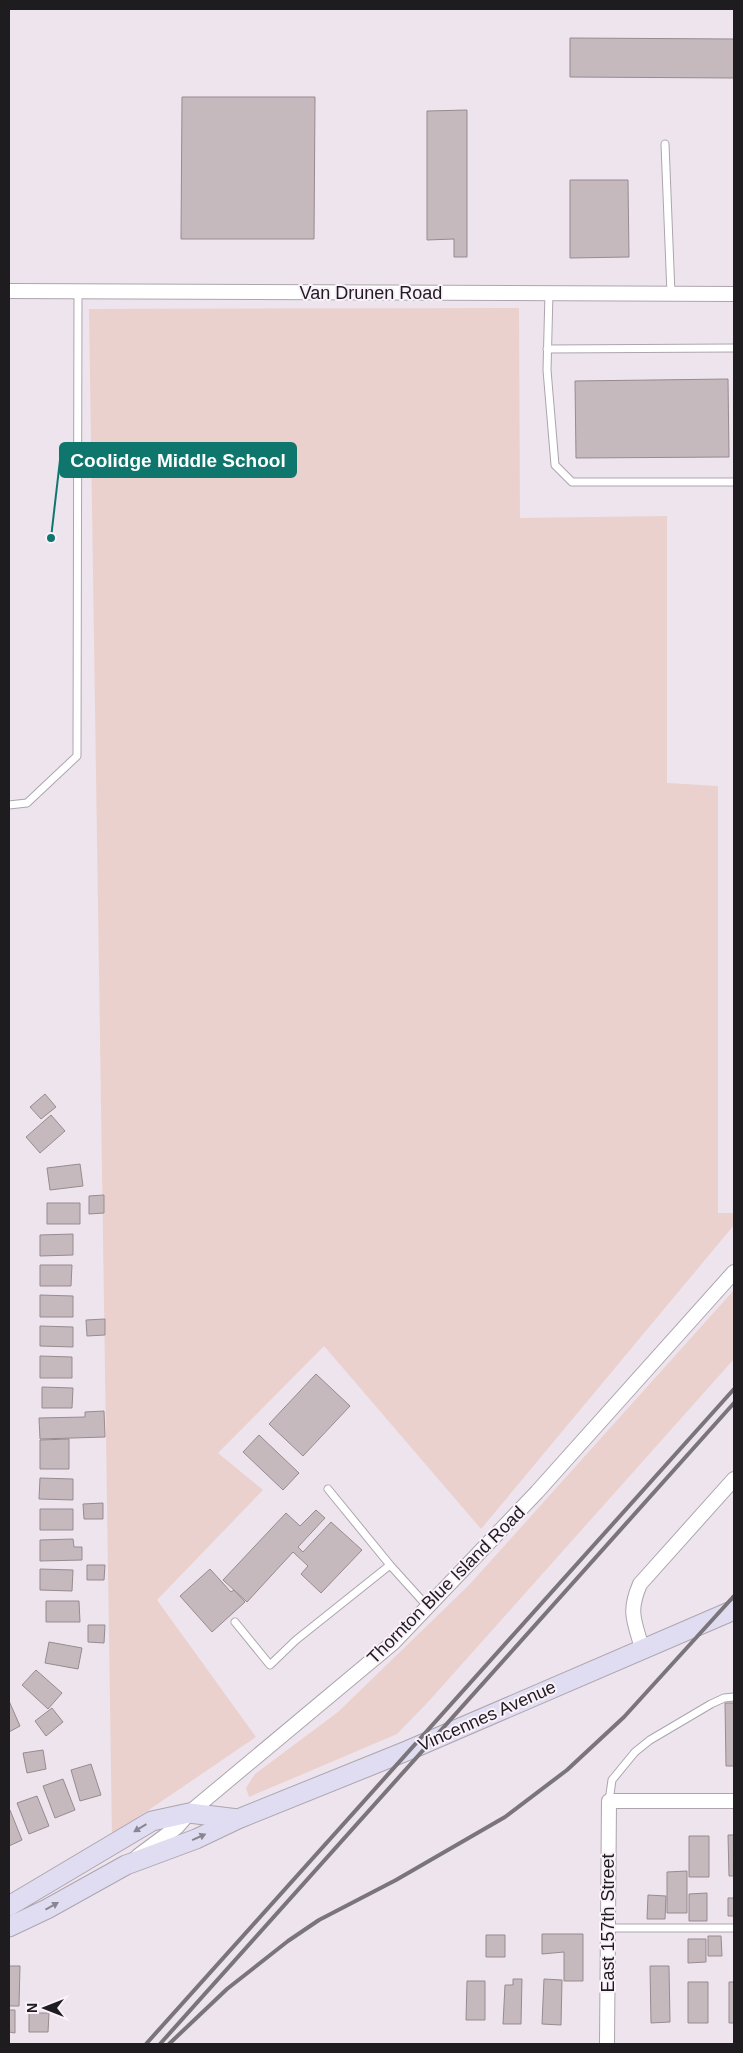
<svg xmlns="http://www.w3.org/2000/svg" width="743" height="2053" font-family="Helvetica,sans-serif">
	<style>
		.green { fill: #ebd1cd }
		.building { fill: #c6b9bd; stroke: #978b8f }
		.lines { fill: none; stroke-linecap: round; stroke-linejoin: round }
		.lane-casing { stroke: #ada5ae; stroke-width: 9 }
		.street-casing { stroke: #ada5ae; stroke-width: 16 }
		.secondary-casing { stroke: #ada5ae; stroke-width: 21 }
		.lane { stroke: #fff; stroke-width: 7 }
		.street { stroke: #fff; stroke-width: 14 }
		.secondary { stroke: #e0dcf1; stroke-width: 19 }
		.rail { stroke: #7a757a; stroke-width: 4 }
		.oneway { fill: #898692 }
		.labels { text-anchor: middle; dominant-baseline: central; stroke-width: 4; stroke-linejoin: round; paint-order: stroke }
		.street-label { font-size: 18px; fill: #1f1c1f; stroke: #faf1fb }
		.leader { fill: none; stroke: #0f766e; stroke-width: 2 }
		.callout-dot { fill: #0f766e; stroke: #faf1fb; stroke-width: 2 }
		.callout { fill: #0f766e; stroke: #0f766e; stroke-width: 2 }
		.callout-label { font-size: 19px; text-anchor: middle; font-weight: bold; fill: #fff }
	</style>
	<rect width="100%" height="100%" fill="#ede4ed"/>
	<path class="green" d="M519,308l1,210 147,-2v267l51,3v427h16v12l-253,304 -157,-183 -106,107 45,37 -106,110 99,137 -144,98 -23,-1526z
		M734,1290v69l-305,342 -32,33 -148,63 -3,-9 9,-14 83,-62 132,-128z"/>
	<path class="building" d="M570,38l164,1v39l-164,-1z
		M182,97h133l-1,142h-133z
		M467,110v147h-13v-18l-27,1v-129z
		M570,180h58l1,77 -59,1z
		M728,379l1,78 -153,1 -1,-77z
		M45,1094l11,13 -15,12 -11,-12z
		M51,1115l14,16 -25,22 -14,-16z
		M80,1164l3,22 -33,4 -3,-22z
		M104,1195v18l-15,1v-18z
		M47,1203h33v21h-33z
		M73,1234v21l-33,1v-21z
		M40,1265h32l-1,21h-31z
		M40,1295l33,1v21h-33z
		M105,1319v16l-18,1 -1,-16z
		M40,1326l33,1v20l-33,-1z
		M40,1356l32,1v21h-32z
		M316,1374l34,32 -47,50 -34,-32z
		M42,1387l31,1 -1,20h-30z
		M104,1411l1,26 -65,2 -1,-21 46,-1v-5z
		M259,1435l40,38 -16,17 -40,-38z
		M69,1439v30h-29v-29z
		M40,1478l33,1v21l-34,-1z
		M103,1503v16h-19l-1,-15z
		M40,1509h33v21h-33z
		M316,1510l9,8 -27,29 5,5 28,-30 31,28 -41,43 -20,-19 7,-8 -15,-14 -46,50 -24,-22 63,-67 14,13z
		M73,1539l1,8h8v13l-42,1v-21z
		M87,1565h18l-1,15h-17z
		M40,1569l33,1 -1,21 -32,-1z
		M210,1569l21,23 3,-2 11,12 -33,30 -32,-36z
		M46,1601h33l1,21h-34z
		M88,1625h17l-1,18 -16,-1z
		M49,1642l33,6 -4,21 -33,-6z
		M36,1670l26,23 -14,16 -26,-24z
		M9,1701l11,25 -11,6z
		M725,1703h9v63h-8z
		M52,1708l11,14 -17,14 -11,-15z
		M43,1750l3,19 -19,4 -4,-20z
		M91,1764l10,31 -21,6 -9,-31z
		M63,1779l12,31 -20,8 -12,-32z
		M37,1796l12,30 -20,8 -12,-31z
		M10,1810l12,30 -13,6v-35z
		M728,1835h6v41h-5z
		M689,1836h20v41h-20z
		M687,1871v42h-20v-41z
		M707,1893v28h-18v-27z
		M648,1895l18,1 -1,23h-18z
		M728,1898h6v18h-6z
		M542,1934h41v47h-19v-29l-22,2z
		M486,1935h19v22h-19z
		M708,1936h13l1,20h-14z
		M688,1939h18v23l-18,1z
		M9,1966h11l-1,40h-10z
		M650,1966h19l1,56 -19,1z
		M513,1979h9l-1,45h-18l2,-39h8z
		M544,1979l18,1 -1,45 -19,-1z
		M467,1981h18v39h-19z
		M688,1982h20v41h-20z
		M729,1982h5v41h-5z
		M9,2010h6v23l-6,-1z
		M29,2013h20l-1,19h-19z"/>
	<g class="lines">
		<g class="lane-casing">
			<path id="lane" d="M665,144l6,150
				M549,293l-2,77 8,95 17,17h162
				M547,349l187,-1
				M9,805l18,-2 50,-47 1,-464
				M328,1489l62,76 38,42
				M235,1622l35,43 26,-25 94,-75
				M609,1801l3,-21 23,-28 15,-12 61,-36 13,-6 10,-1
				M608,1928h126"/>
		</g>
		<g class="street-casing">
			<path id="street" d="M9,291l725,3
				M642,1648c-8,-28 -14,-36 -2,-64l94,-105
				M138,1856l39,-29 12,-14 205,-171 143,-150 197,-220
				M607,2044l2,-243h125"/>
		</g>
		<g class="secondary-casing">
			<path id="secondary" d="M9,1906l143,-85 37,-8 49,6
				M9,1927l38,-18 79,-44 70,-26 42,-20 171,-69 325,-140"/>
		</g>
		<use href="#lane" class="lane"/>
		<use href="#street" class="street"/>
		<use href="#secondary" class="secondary"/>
		<path class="rail" d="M146,2044l588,-655
			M160,2044l574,-641
			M169,2044l58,-55 61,-48 31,-21 77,-40 109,-63 62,-47 57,-53 110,-121"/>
	</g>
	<defs><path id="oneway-solid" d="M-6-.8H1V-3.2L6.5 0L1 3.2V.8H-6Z" transform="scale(1.25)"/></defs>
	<g class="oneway">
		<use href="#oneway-solid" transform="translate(140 1828) rotate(149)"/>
		<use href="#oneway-solid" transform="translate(199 1837) rotate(-24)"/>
		<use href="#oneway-solid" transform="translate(52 1906) rotate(-29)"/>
	</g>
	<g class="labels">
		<g class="street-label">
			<text x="371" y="293">Van Drunen Road</text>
			<text transform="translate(446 1585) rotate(-45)">Thornton Blue Island Road</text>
			<text transform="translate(487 1716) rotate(-24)">Vincennes Avenue</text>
			<text transform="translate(608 1923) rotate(-90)">East 157th Street</text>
		</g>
	</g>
	<path class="leader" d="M51 538L60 460"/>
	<circle class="callout-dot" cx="51" cy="538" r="5"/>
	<rect class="callout" x="60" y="443" width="236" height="34" rx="5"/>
	<g class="callout-label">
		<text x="178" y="467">Coolidge Middle School</text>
	</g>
	<rect width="743" height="2053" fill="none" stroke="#1f1c1f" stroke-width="20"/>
	<g transform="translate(45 2008) rotate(270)" stroke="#faf1fb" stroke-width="4" paint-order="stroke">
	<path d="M0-4L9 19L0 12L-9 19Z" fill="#1f1c1f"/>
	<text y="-8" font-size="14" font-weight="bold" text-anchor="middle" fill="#1f1c1f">N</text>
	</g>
</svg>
